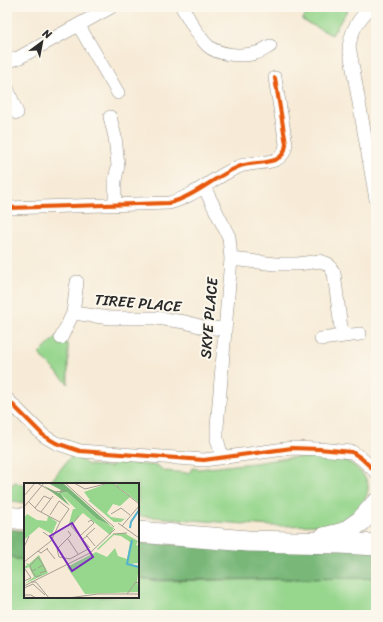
<svg xmlns="http://www.w3.org/2000/svg" width="383" height="622" font-family="Sriracha,sans-serif">
	<style>
		.green { fill: #96d68d; stroke: #60805c }
		.forest { fill: #78b778; stroke: #527152 }
		.lines { fill: none; stroke-linecap: round; stroke-linejoin: round }
		.minor-casing { stroke: #918b81; stroke-width: 14 }
		.primary-casing { stroke: #918b81; stroke-width: 22 }
		.minor { stroke: #fff; stroke-width: 13 }
		.primary { stroke: #fff; stroke-width: 21 }
		.cycleway-casing { stroke: #fbf7ec; stroke-width: 6 }
		.cycleway { stroke: #e8590c; stroke-width: 4 }
		.labels { text-anchor: middle; dominant-baseline: central; stroke-width: 4; stroke-linejoin: round; paint-order: stroke }
		.street-label { font-size: 15px; fill: #2b2b2b; stroke: #fbf7ec }
		.inset-river { fill: none; stroke: #53b3d1; stroke-width: 2 }
		.inset-road { fill: none; stroke: #a59e92; stroke-width: 1 }
		.view { fill: #7b2cbf; fill-opacity: 0.15; stroke: #7b2cbf; stroke-width: 2 }
		.inset-edge { fill: none; stroke: #2b2b2b; stroke-width: 2 }
	</style>
	<rect width="100%" height="100%" fill="#fbf7ec"/>
	<filter id="ink" filterUnits="userSpaceOnUse"><feTurbulence type="fractalNoise" baseFrequency=".025" numOctaves="2"/><feDisplacementMap in="SourceGraphic" scale="8" xChannelSelector="R" yChannelSelector="G"/><feConvolveMatrix kernelMatrix="1 2 1 2 8 2 1 2 1" color-interpolation-filters="sRGB"/></filter>
	<filter id="wash" filterUnits="userSpaceOnUse"><feTurbulence type="fractalNoise" baseFrequency=".012" numOctaves="4" result="noise"/><feDisplacementMap in="SourceGraphic" scale="16" xChannelSelector="R" yChannelSelector="G"/><feGaussianBlur stdDeviation="0.9" result="paint"/><feColorMatrix in="noise" values="0 0 0 0 0 0 0 0 0 0 0 0 0 0 0 0 0 1.4 0 .05"/><feComposite in="paint" operator="in"/></filter>
	<g filter="url(#wash)">
		<rect width="100%" height="100%" fill="#f7ebd7"/>
		<path class="green" d="M311,7h41l-4,2 -16,26 -30,-15z
			M56,337l12,7v40l-29,-30z
			M70,457l10,2 8,6 23,2 4,-5 43,4 6,5 25,2 3,-5 7,1c18,-2 36,-4 55,-6 26,-4 71,-12 96,0 6,3 10,8 14,13 6,8 5,16 0,25 -7,13 -19,21 -33,24l-59,1 -134,-10v-32h-89z
			M15,482l10,4v17l-18,-3v-11z
			M7,554l9,5 9,1v37h113v-19l18,3 220,-3v37h-369z"/>
		<path class="forest" d="M7,529l18,2v29l-9,-1 -9,-5z
			M138,543l132,6 106,-1v30l-220,2 -18,-2z"/>
	</g>
	<g filter="url(#ink)">
		<g class="lines">
			<g class="minor-casing">
				<path id="minor" d="M182,7c8,13 15,29 26,39 10,9 35,11 48,7 5,-1 10,-5 14,-7
					M372,7c-13,10 -20,22 -23,39l27,153
					M79,26l39,67
					M7,62l13,-5 91,-50
					M7,88l10,25
					M110,117l5,20 3,28 -3,16v24
					M204,187l25,50 2,22 -14,168v12l5,18
					M7,208l162,-5c25,-6 45,-26 69,-36 17,-8 46,2 48,-23l-11,-66
					M231,259l44,5h23l22,-3 8,3 6,9 8,63
					M73,313l37,5h46l29,4 18,5 21,2
					M61,338l12,-25 4,-31
					M321,339l39,-5
					M7,399l37,37 12,7 24,8 124,9 88,-12 27,1 33,3 9,6 15,14"/>
			</g>
			<g class="primary-casing">
				<path id="primary" d="M7,517l18,2
					M138,532l110,9 92,2 36,2
					M324,538l20,-5 17,-12 15,-17"/>
			</g>
			<use href="#minor" class="minor"/>
			<use href="#primary" class="primary"/>
			<g class="cycleway-casing">
				<path id="cycleway" d="M7,208l162,-5c25,-6 45,-26 69,-36 17,-8 46,2 48,-23l-11,-66
					M7,399l37,37 12,7 24,8 124,9 88,-12 27,1 33,3 9,6 15,14"/>
			</g>
			<use href="#cycleway" class="cycleway"/>
		</g>
	</g>
	<g class="labels">
		<g class="street-label">
			<text transform="translate(138 303) rotate(5)">TIREE PLACE</text>
			<text transform="translate(209 318) rotate(-85)">SKYE PLACE</text>
		</g>
	</g>
	<g transform="translate(24 483)">
		<rect width="115" height="115" fill="#f7ebd7"/>
		<path d="M94,0h21v20l-23,-18zM82,1h8l-2,5 2,-5 16,13 -10,9 -7,-2 -6,9 4,4 13,2 3,-2 -6,5h-7l-26,-22h2l-6,-8zM43,9l30,27 17,9 -4,7 -27,-22 -15,14 5,-18h3l-16,-16zM3,31l10,6 10,1 1,-5 9,6 -5,12 -13,-7 -15,13v-22zM100,50l14,8 -2,4 3,1v17l-9,1 9,2 -2,15 2,11 -54,2 -18,-27 29,-15 11,5 8,-9 3,8 9,3 3,-17 -9,-6 -7,-1 -16,15 -1,-1 16,-15zM15,72l9,18 -24,11 10,-7 -5,-10 -5,2 2,-4 2,1 -2,-3 3,1z" fill="#96d68d"/>
		<path d="M24,0h15l48,43 -14,-7 -30,-27 -7,1 10,13 -26,-20 15,7 2,-3z" fill="#78b778"/>
		<path class="inset-river" d="M106,45l1,-6 8,-12M108,57l-5,24 12,3"/>
		<path class="inset-road" d="M13,0l16,9 12,-1M41,0l49,44M50,0l11,6 24,-6M89,0l26,21M0,13l11,-13M5,19l8,8 23,12M0,24l20,-24M11,25l9,-12 7,3M17,29l12,-16M87,31l10,-6 9,7M26,32l9,-14 10,8 -9,13M55,33l-8,10 19,22M94,40l21,15M98,43l17,-20M44,48l3,4 -14,14 2,8 11,2 18,-10M19,49l10,7M89,51l14,-1M56,53l14,-13 -3,-3 -3,2M62,53l9,-8M44,56l10,15M59,56l4,-3 8,10M0,64l5,-11M23,66l8,10M14,68l3,2 7,-5M0,79l27,-21 9,-19M14,85l5,-3 3,6 -6,2M12,86l-4,2 -2,-5 8,-9 5,8M8,88l4,6 5,-2M0,98l7,-3 -6,-9M7,99h5l13,16M0,103l66,-33 25,-24M0,105l9,-4 12,11M103,111l9,-12 3,1M0,112h7l5,3M44,115l30,-4h41M63,115h16"/>
		<path class="view" d="M48,40l21,34 -21,14 -22,-35z"/>
		<rect width="115" height="115" class="inset-edge"/>
	</g>
	<rect width="383" height="622" fill="none" stroke="#fbf7ec" stroke-width="24"/>
	<g transform="translate(42 42) rotate(32)" stroke="#fbf7ec" stroke-width="3" paint-order="stroke">
	<path d="M0-3L7 15L0 10L-7 15Z" fill="#2b2b2b"/>
	<text y="-6" font-size="11" font-weight="bold" text-anchor="middle" fill="#2b2b2b">N</text>
	</g>
</svg>
